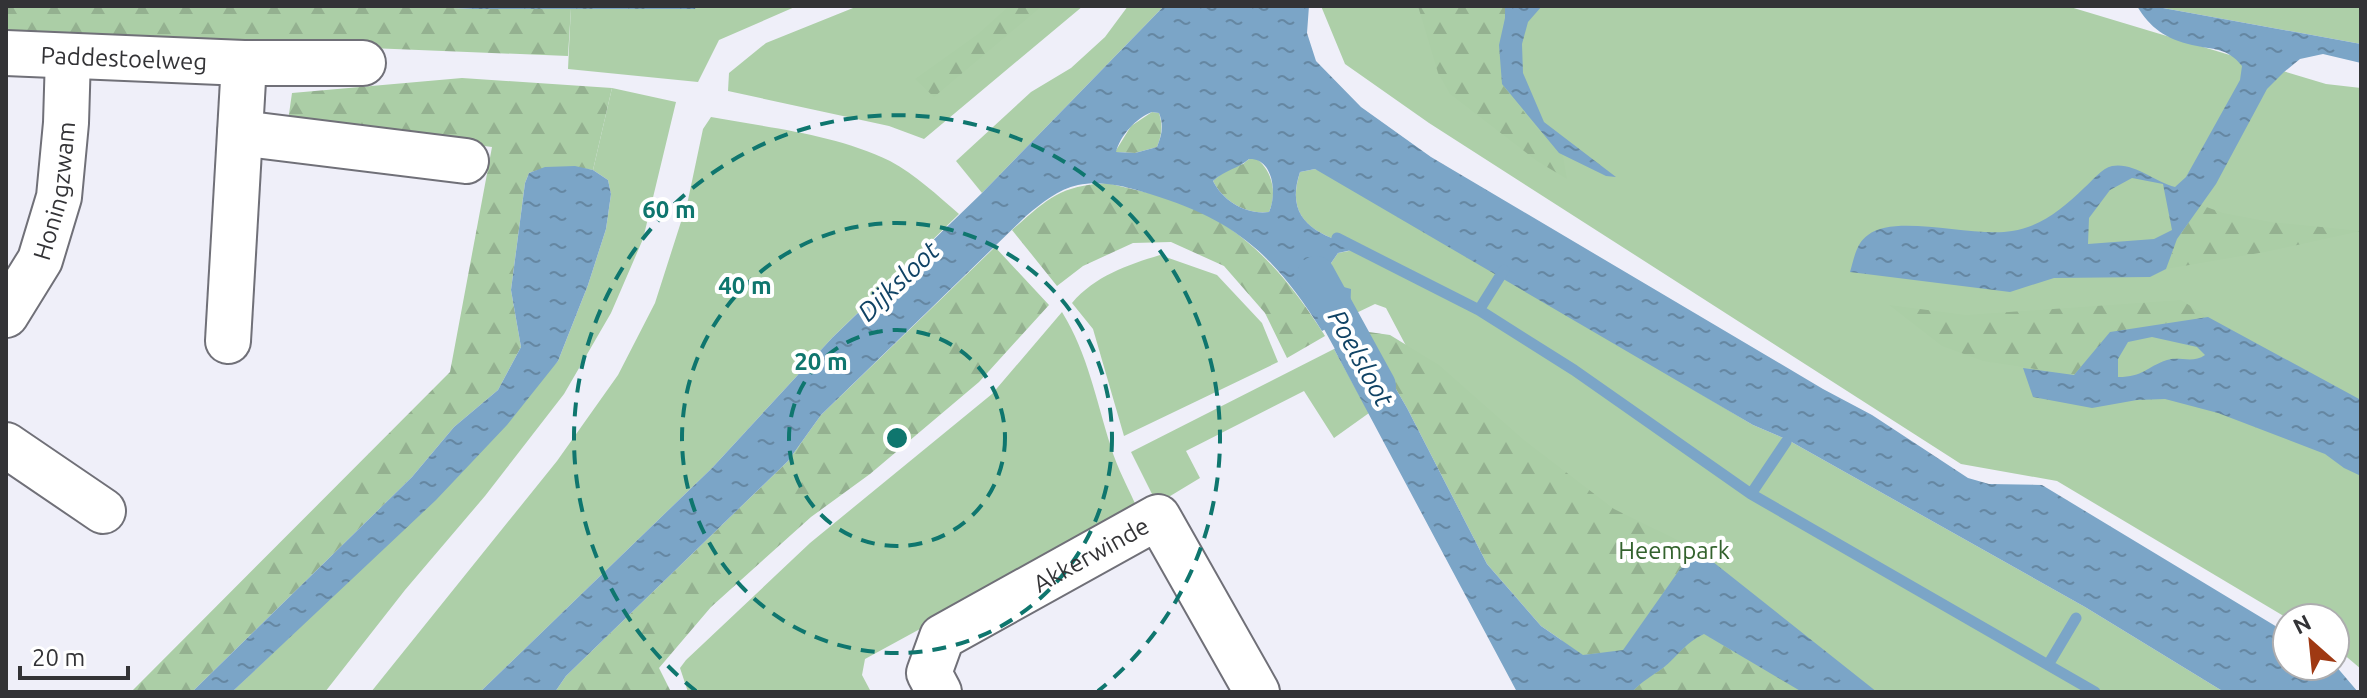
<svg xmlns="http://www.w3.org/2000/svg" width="2367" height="698" font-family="Ubuntu,sans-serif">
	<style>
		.green { fill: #adcfa8 }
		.forest { fill: url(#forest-firs) }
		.water { fill: url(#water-ripples); fill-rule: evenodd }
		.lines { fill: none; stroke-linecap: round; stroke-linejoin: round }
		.stream { stroke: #7ba5c7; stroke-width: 11 }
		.canal { stroke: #7ba5c7; stroke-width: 38 }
		.minor-casing { stroke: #707078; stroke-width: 48 }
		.minor { stroke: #fff; stroke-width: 44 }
		.ring { fill: none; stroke: #0f766e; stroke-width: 4; stroke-dasharray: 14 10 }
		.labels { text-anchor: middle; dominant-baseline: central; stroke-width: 8; stroke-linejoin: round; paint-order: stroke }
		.street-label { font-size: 24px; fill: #333336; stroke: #fff }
		.park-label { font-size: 24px; fill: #33622d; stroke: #fff }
		.water-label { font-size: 26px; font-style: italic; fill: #104365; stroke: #fff }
		.centre { fill: #0f766e; stroke: #fff; stroke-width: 4 }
		.ring-label { font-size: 24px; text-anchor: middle; font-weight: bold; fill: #0f766e; stroke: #fff; stroke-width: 8; stroke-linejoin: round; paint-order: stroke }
	</style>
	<defs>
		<pattern id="forest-firs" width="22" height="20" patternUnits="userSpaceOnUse" patternTransform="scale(2)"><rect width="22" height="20" fill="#abcea6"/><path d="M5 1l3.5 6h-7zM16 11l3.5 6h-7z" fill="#94b190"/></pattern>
		<pattern id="water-ripples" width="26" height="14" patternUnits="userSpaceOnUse" patternTransform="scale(2)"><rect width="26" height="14" fill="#7ba5c7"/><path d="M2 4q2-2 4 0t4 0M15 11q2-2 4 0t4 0" fill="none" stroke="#6587a2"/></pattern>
	</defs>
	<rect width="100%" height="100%" fill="#efeff9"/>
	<path class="green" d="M571,6h226l-78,34 -21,42 -130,-13z
		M858,6h225l-159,133 -35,-13 -161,-35 1,-18 37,-30z
		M1128,6h36l-182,187 -26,-32 75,-69 40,-24 34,-31z
		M1321,6h746l259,78 35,4v581l-26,-22v-29h-48l-230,-137 -96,-17 -532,-341 -84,-59z
		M2152,6h209v38z
		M612,88l64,14 -33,137 -32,74 -47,81 -79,102 -80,94 -80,102h-93l91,-87 235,-244 30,-76 18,-56 5,-35 -3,-14 -15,-10z
		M711,117c59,11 124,17 179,44 26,14 47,34 69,53l-127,124 -120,130 -232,224h-109l186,-231 61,-86 37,-72 33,-103 15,-71z
		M1315,169l16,4 422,252 35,15 297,167 139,85h-635l-203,-384 -11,-4 -25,12v-26l-22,-7 1,-17 9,-13 16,-3 -1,-4c-40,-13 -68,-27 -53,-74z
		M1160,255l57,20 45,48 16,39 -154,74 -31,-107 -21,-26c23,-27 55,-38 88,-48z
		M1062,312c26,42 34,88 49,135 6,21 18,42 27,63l-273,149 -3,16 9,17h-183l-8,-24 6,-8 124,-117 182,-149z
		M1334,349l35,64 -35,25 -30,-47 -118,60 14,27 -43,26 -26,-52z"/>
	<path class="forest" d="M6,6h408l60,3 97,-1 -3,48 -562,-23z
		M1009,6h33l-108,91 -19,-18 63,-45z
		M1418,6h87v12l-3,9v57l33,42 28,30 4,23 -30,-18 -87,-67 -12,-21z
		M462,78l150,10 -19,82c-23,-4 -42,-5 -64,3l-4,10 -14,107 10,57 -23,43 -44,37 -42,50 -220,215h-61l319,-320 42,-225 -204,-26 4,-28z
		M1152,112l7,1c4,13 3,21 -2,34l-22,6 -20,-1 16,-26z
		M1249,159h8c16,13 20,35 12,53 -23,3 -46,-11 -56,-31l14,-12 16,-5z
		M1107,183c27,7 57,12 83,23 61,27 100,75 135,130l-38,22 -22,-45 -41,-47 -53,-24 -38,1 -50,23 -26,20 -45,-56c36,-31 46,-44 95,-47z
		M2201,205l22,8 48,9 90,9 -96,21 -99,17 11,-30z
		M995,247l54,58 -70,77 -109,92 -59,43 -100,90 -52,61 12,24h-116l11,-16 222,-215 33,-46z
		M2181,300l27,17 -98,15 -36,43 -91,-14 -41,-15 -53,-41 77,10z
		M1369,332l21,3 49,30 85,75 90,69 84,41 -18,19 -57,81 -40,5 -42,-29 -54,-62 -80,-156 -43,-74z
		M1704,634l98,58h-170c10,-11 20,-16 31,-24 15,-12 23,-26 41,-34z"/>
	<path class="water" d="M414,6h282l-1,3h-221z
		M1164,6h145l-2,27 9,28 45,46 70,50 392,232 49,26 96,63 21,6 53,1 245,148v33l48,-1 23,27h-134l-139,-85 -297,-167 -35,-15 -438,-256 -15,3c-17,51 21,64 61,76l-23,5 -9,13v17l22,6 -1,27 -28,15c-47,-75 -86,-111 -172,-137 -23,-7 -47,-14 -72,-9 -20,4 -36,18 -52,31l-205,199 -33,46 -222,215 -11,16h-75l232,-224 120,-130 150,-145zM1152,112l7,1c5,13 3,21 -2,34l-22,6 -19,-1c4,-16 20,-34 36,-40zM1249,159c25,-1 28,36 20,53 -23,3 -46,-11 -56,-31 13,-12 25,-12 36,-22z
		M1505,6h37l-14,16 -6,22 1,29 21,49 72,55 -10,-1 -47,-23 -57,-69 -3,-39 6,-27z
		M2137,6h15l209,38v19l-38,-9 -23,5 -16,13 -17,17 -51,95 -39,55 -11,30 -16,8 -96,1 -44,14 -160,-20c4,-13 6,-29 18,-37 28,-22 105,3 144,-4 29,-4 51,-23 72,-43 8,-7 18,-20 28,-22 22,-4 43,16 63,21l11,-10 54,-97 2,-14c-15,-19 -29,-16 -50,-21 -26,-6 -42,-17 -55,-39zM2132,178l31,6 9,46 -18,9 -66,5 1,-26 21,-28z
		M575,166l18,4 15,10 3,14 -5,35 -18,56 -30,76 -51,64 -71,75 -204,192h-40l220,-215 42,-50 44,-37 23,-43 -10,-57 14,-107 4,-10 16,-6z
		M2208,317l153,83v76l-17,-8 -19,-14 -107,-41 -53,-14 -28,1 -45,8 -59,-11 -10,-29 51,7 36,-43zM2152,337l45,10 8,8c-12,9 -26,1 -38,5 -21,7 -23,17 -49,17v-18l10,-17z
		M1364,334l43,74 80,156 54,62 42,29 40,-5 57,-81 18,-19 179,142h-75l-98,-58c-18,8 -26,22 -41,34 -11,8 -21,13 -31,24h-115l-183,-343z"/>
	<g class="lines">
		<path class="stream" d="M1337,238l142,72 95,60 177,124 344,198
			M1479,310l25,-40
			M1751,494l35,-52
			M2048,665l28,-47"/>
		<path class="canal" d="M1316,275l61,111"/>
		<g class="minor-casing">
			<g id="minor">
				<path id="s1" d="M6,53l238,10h119"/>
				<path d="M240,133l226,28"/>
				<path id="s2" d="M6,315l34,-55 19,-63 7,-74 2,-67"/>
				<path d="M228,341l16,-278"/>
				<path d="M6,445l97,66"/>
				<path id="s3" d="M939,692l-10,-19 13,-36 216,-120 99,175"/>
			</g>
		</g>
		<use href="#minor" class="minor"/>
	</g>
	<g class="ring">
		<circle cx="897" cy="438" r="108"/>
		<circle cx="897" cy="438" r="215"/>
		<path d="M696 691A323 323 0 1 1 1098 691"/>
	</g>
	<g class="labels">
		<g class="street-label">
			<text stroke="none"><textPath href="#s1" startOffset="118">Paddestoelweg</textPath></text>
			<text stroke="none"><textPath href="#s2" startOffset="136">Honingzwam</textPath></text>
			<text stroke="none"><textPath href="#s3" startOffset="230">Akkerwinde</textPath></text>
		</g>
		<g class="park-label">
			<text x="1674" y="550">Heempark</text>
		</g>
		<g class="water-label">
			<text transform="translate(898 281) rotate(-44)">Dijksloot</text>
			<text transform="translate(1361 358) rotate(61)">Poelsloot</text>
		</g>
	</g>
	<circle cx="897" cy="438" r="12" class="centre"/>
	<g class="ring-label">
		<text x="669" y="218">60 m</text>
		<text x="745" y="294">40 m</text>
		<text x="821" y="370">20 m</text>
	</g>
	<rect width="2367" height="698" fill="none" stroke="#333336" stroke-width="16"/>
	<g transform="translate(2311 642) rotate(333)"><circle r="38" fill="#ffffff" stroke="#adadaf" stroke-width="2"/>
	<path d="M0-6L14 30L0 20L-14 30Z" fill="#9f3913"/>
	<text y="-12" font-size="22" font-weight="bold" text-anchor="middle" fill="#333336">N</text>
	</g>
	<path d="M20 666v12h108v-12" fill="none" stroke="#333336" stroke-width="4"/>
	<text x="32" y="666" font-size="24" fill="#333336" stroke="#ffffff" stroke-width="6" paint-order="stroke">20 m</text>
</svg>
